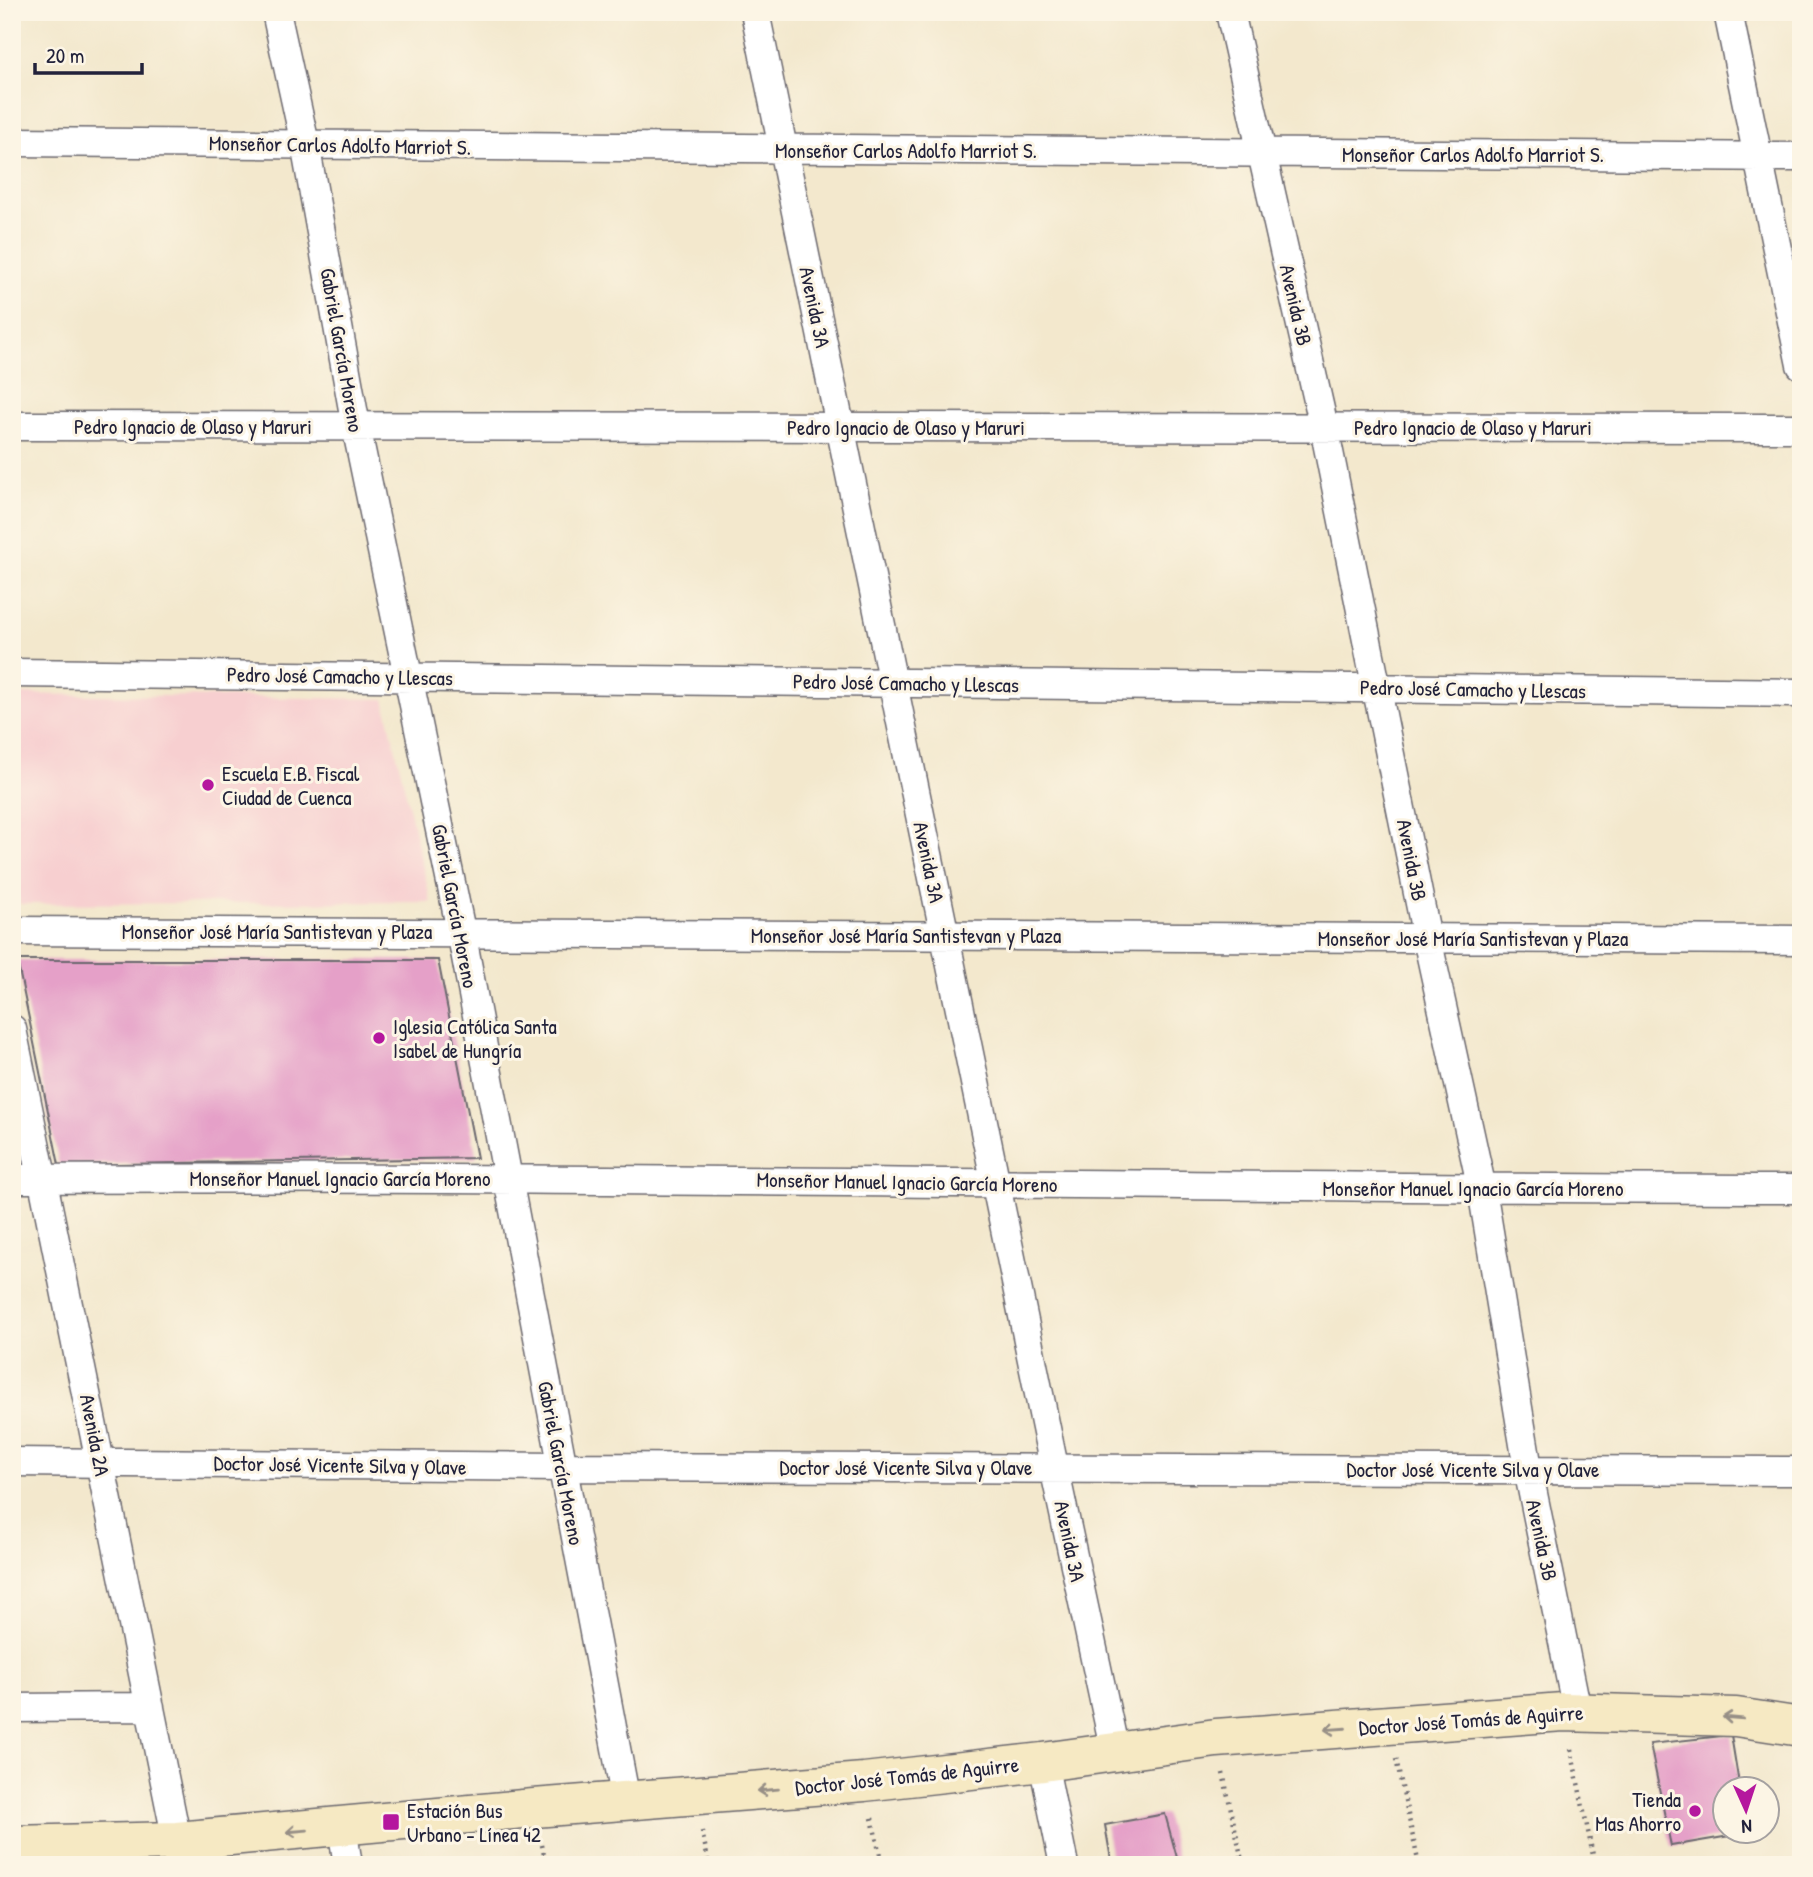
<svg xmlns="http://www.w3.org/2000/svg" width="1813" height="1877" font-family="'Patrick Hand',sans-serif">
	<style>
		.built { fill: #f7cfd0 }
		.building { fill: #e5a0c8 }
		.lines { fill: none; stroke-linecap: round; stroke-linejoin: round }
		.street-casing { stroke: #6b676e; stroke-width: 31 }
		.secondary-casing { stroke: #6b676e; stroke-width: 41 }
		.path { stroke: #6b676e; stroke-width: 4.5; stroke-dasharray: 2 5; stroke-linecap: butt }
		.street { stroke: #fff; stroke-width: 28 }
		.secondary { stroke: #f6e9c3; stroke-width: 38 }
		.oneway { stroke: #978f86 }
		.poi-dot { fill: #b5179e; stroke: #fcf5e5; stroke-width: 2.5 }
		.labels { text-anchor: middle; dominant-baseline: central; stroke-width: 6; stroke-linejoin: round; paint-order: stroke }
		.street-label { font-size: 21px; fill: #22223b; stroke: #fcf5e5 }
		.poi-label { font-size: 21px; fill: #22223b; stroke: #fcf5e5; text-anchor: start }
	</style>
	<rect width="100%" height="100%" fill="#fcf5e5"/>
	<filter id="ink" filterUnits="userSpaceOnUse"><feTurbulence type="fractalNoise" baseFrequency=".0143" numOctaves="2"/><feDisplacementMap in="SourceGraphic" scale="14" xChannelSelector="R" yChannelSelector="G"/><feConvolveMatrix kernelMatrix="1 2 1 2 8 2 1 2 1" color-interpolation-filters="sRGB"/></filter>
	<filter id="wash" filterUnits="userSpaceOnUse"><feTurbulence type="fractalNoise" baseFrequency=".00686" numOctaves="4" result="noise"/><feDisplacementMap in="SourceGraphic" scale="28" xChannelSelector="R" yChannelSelector="G"/><feGaussianBlur stdDeviation="1.57" result="paint"/><feColorMatrix in="noise" values="0 0 0 0 0 0 0 0 0 0 0 0 0 0 0 0 0 1.4 0 .05"/><feComposite in="paint" operator="in"/></filter>
	<g filter="url(#wash)">
		<rect width="100%" height="100%" fill="#f3e8cd"/>
		<path class="built" d="M12,694l372,5 47,203 -411,2 -8,-34z"/>
		<g id="blocks">
			<path class="building" d="M17,960h421l39,198 -418,7z
				M1731,1735l9,55h-14v42l21,1 -76,13 -21,-102z
				M1165,1814l14,51h-67l-7,-40z"/>
		</g>
	</g>
	<g filter="url(#ink)">
		<use href="#blocks" fill-opacity="0" stroke="#6b676e" stroke-width="2"/>
		<g class="lines">
			<g class="street-casing">
				<path id="street" d="M276,12l29,132 51,282 105,505 165,870
					M755,12l299,1455 61,285
					M1230,12l94,415 103,511 55,251 46,280 49,242
					M1728,12l73,353
					M12,142l1789,15
					M12,426l1789,2
					M12,673l1789,20
					M12,931l1789,9
					M12,1029l165,812
					M12,1179c596,-3 1193,9 1789,10
					M12,1462l550,5 1239,4
					M12,1708l138,-1
					M1043,1762l21,103
					M342,1827l6,38"/>
			</g>
			<g class="secondary-casing">
				<path id="secondary" d="M12,1845l165,-4 357,-33 330,-26 179,-20 173,-24 347,-26 173,5 65,10"/>
			</g>
			<path class="path" d="M1571,1749l24,116
				M1396,1759l23,106
				M1223,1773l20,92
				M872,1818l10,47
				M702,1831l7,34
				M542,1845l4,20"/>
			<use href="#street" class="street"/>
			<use href="#secondary" class="secondary"/>
		</g>
		<defs><path id="oneway-shaft" d="M-6 0H5M1.5-3L5.5 0L1.5 3" fill="none" stroke-width="1.6" stroke-linecap="round" stroke-linejoin="round" transform="scale(1.75)"/></defs>
		<g class="oneway">
			<use href="#oneway-shaft" transform="translate(1733 1718) rotate(-175)"/>
			<use href="#oneway-shaft" transform="translate(1335 1729) rotate(176)"/>
			<use href="#oneway-shaft" transform="translate(768 1790) rotate(175)"/>
			<use href="#oneway-shaft" transform="translate(297 1831) rotate(175)"/>
		</g>
	</g>
	<g class="poi-dot">
		<circle cx="208" cy="785" r="7"/>
		<circle cx="379" cy="1038" r="7"/>
		<circle cx="1695" cy="1811" r="7"/>
		<rect x="382" y="1813" width="18" height="18" rx="3.5"/>
	</g>
	<g class="labels">
		<g class="street-label">
			<text transform="translate(340 145) rotate(1)">Monseñor Carlos Adolfo Marriot S.</text>
			<text x="906" y="150">Monseñor Carlos Adolfo Marriot S.</text>
			<text x="1473" y="154">Monseñor Carlos Adolfo Marriot S.</text>
			<text transform="translate(1296 305) rotate(77)">Avenida 3B</text>
			<text transform="translate(815 307) rotate(78)">Avenida 3A</text>
			<text transform="translate(342 350) rotate(80)">Gabriel García Moreno</text>
			<text x="193" y="426">Pedro Ignacio de Olaso y Maruri</text>
			<text x="906" y="427">Pedro Ignacio de Olaso y Maruri</text>
			<text x="1473" y="427">Pedro Ignacio de Olaso y Maruri</text>
			<text transform="translate(340 676) rotate(1)">Pedro José Camacho y Llescas</text>
			<text transform="translate(906 683) rotate(1)">Pedro José Camacho y Llescas</text>
			<text transform="translate(1473 689) rotate(1)">Pedro José Camacho y Llescas</text>
			<text transform="translate(1412 860) rotate(79)">Avenida 3B</text>
			<text transform="translate(929 862) rotate(78)">Avenida 3A</text>
			<text transform="translate(455 906) rotate(79)">Gabriel García Moreno</text>
			<text x="277" y="931">Monseñor José María Santistevan y Plaza</text>
			<text x="906" y="935">Monseñor José María Santistevan y Plaza</text>
			<text x="1473" y="938">Monseñor José María Santistevan y Plaza</text>
			<text x="340" y="1178">Monseñor Manuel Ignacio García Moreno</text>
			<text transform="translate(907 1182) rotate(1)">Monseñor Manuel Ignacio García Moreno</text>
			<text x="1473" y="1188">Monseñor Manuel Ignacio García Moreno</text>
			<text transform="translate(95 1435) rotate(79)">Avenida 2A</text>
			<text transform="translate(561 1463) rotate(79)">Gabriel García Moreno</text>
			<text transform="translate(340 1465) rotate(1)">Doctor José Vicente Silva y Olave</text>
			<text x="906" y="1467">Doctor José Vicente Silva y Olave</text>
			<text x="1473" y="1469">Doctor José Vicente Silva y Olave</text>
			<text transform="translate(1542 1540) rotate(78)">Avenida 3B</text>
			<text transform="translate(1070 1541) rotate(78)">Avenida 3A</text>
			<text transform="translate(1471 1720) rotate(-4)">Doctor José Tomás de Aguirre</text>
			<text transform="translate(907 1776) rotate(-6)">Doctor José Tomás de Aguirre</text>
		</g>
		<g class="poi-label">
			<text x="222" y="773">Escuela E.B. Fiscal<tspan x="222" dy="24">Ciudad de Cuenca</tspan></text>
			<text x="393" y="1026">Iglesia Católica Santa<tspan x="393" dy="24">Isabel de Hungría</tspan></text>
			<text x="1681" y="1799" text-anchor="end">Tienda<tspan x="1681" dy="24">Mas Ahorro</tspan></text>
			<text x="407" y="1810">Estación Bus<tspan x="407" dy="24">Urbano - Línea 42</tspan></text>
		</g>
	</g>
	<rect width="1813" height="1877" fill="none" stroke="#fcf5e5" stroke-width="42"/>
	<g transform="translate(1746 1810) rotate(177)"><circle r="33" fill="#fcf5e5" stroke="#a5a1a1" stroke-width="2"/>
	<path d="M0-5L12 26L0 18L-12 26Z" fill="#b5179e"/>
	<text y="-10" font-size="19" font-weight="bold" text-anchor="middle" fill="#22223b">N</text>
	</g>
	<path d="M35 63v10h107v-10" fill="none" stroke="#22223b" stroke-width="3.5"/>
	<text x="46" y="63" font-size="21" fill="#22223b" stroke="#fcf5e5" stroke-width="5" paint-order="stroke">20 m</text>
</svg>
